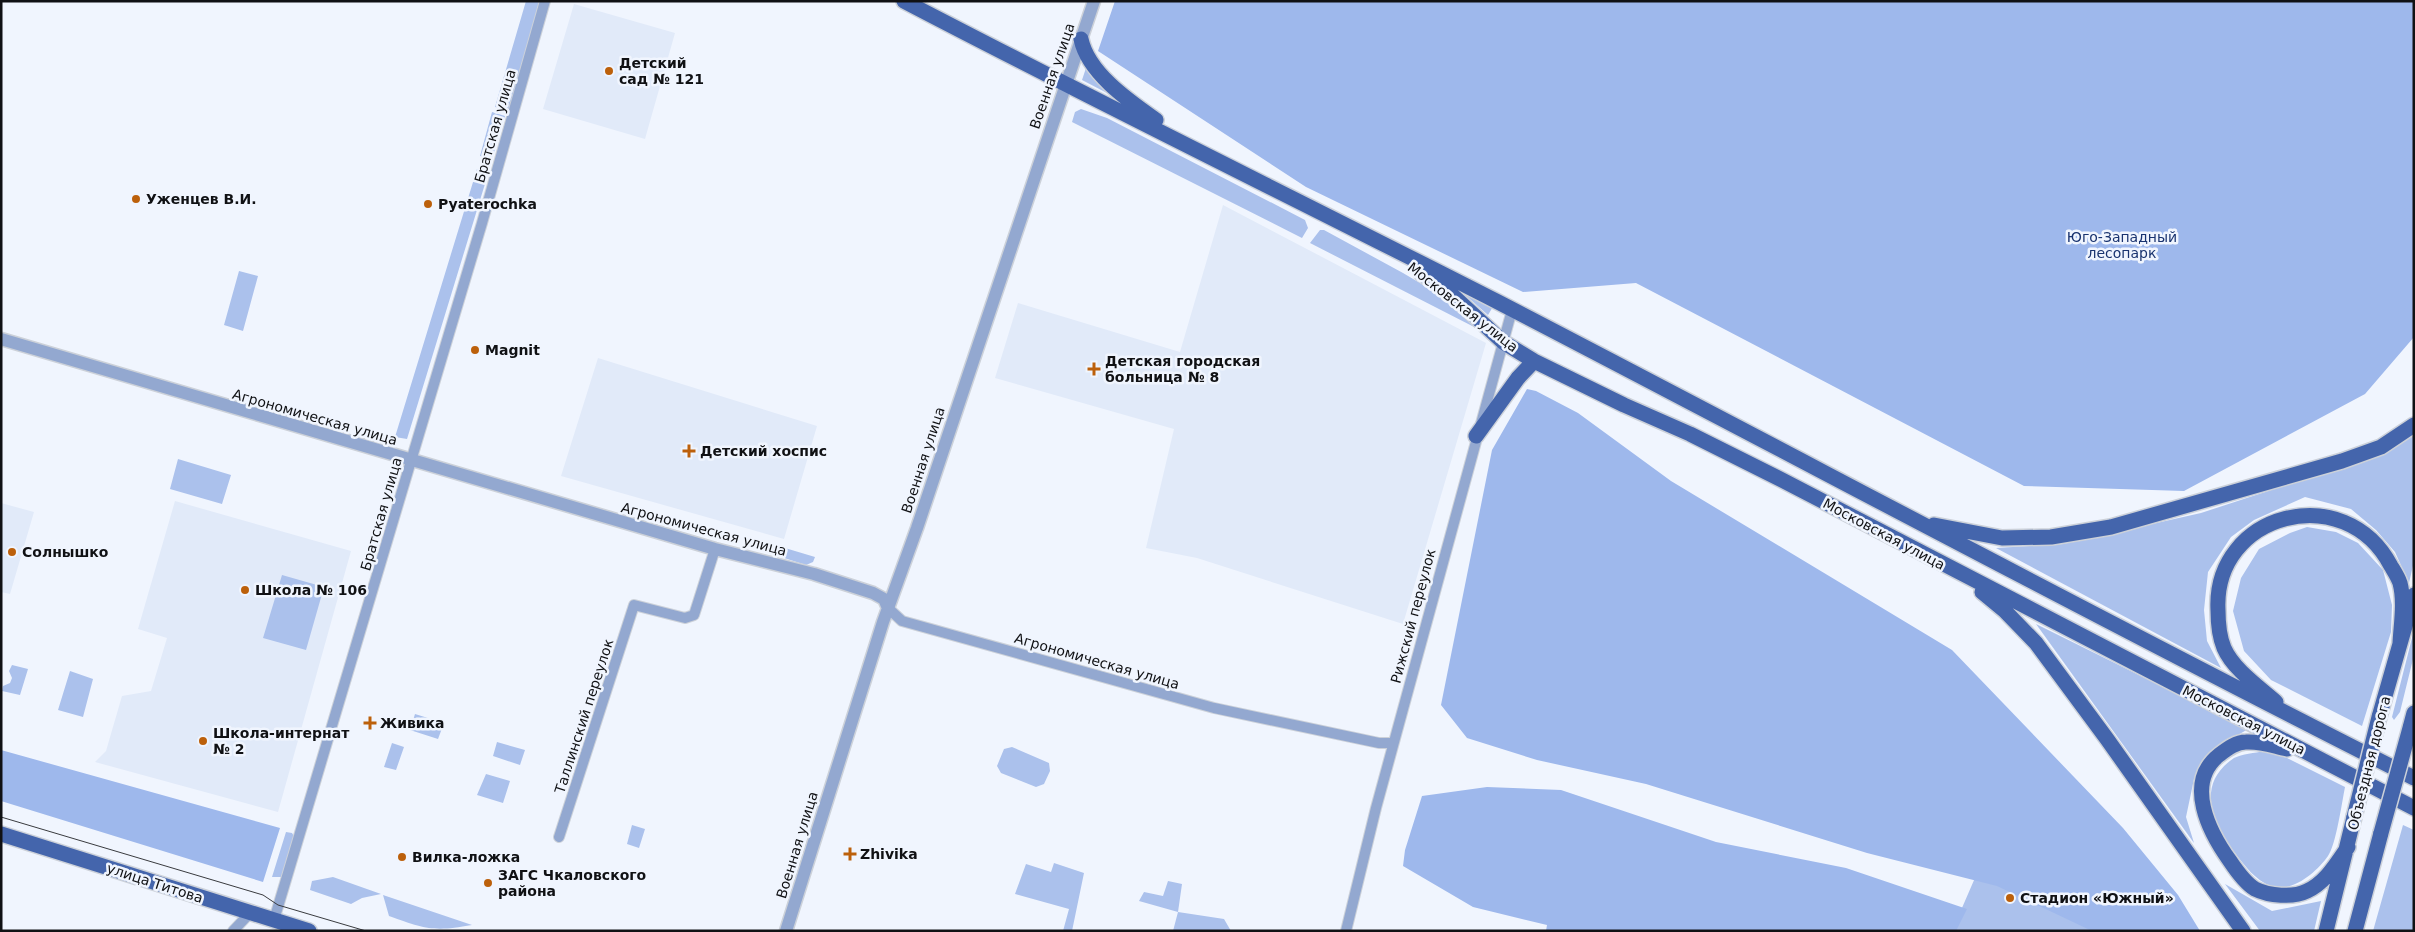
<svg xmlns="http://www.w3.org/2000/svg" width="2415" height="932" font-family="'DejaVu Sans',sans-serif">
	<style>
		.built { fill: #e1eaf9 }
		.green { fill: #abc1ec }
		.forest { fill: #9eb8ec }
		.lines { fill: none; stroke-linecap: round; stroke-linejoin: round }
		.minor-casing { stroke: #ccd1d9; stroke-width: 12 }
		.tertiary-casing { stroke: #ccd1d9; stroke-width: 15 }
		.primary-casing { stroke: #ccd1d9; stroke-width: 18 }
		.minor { stroke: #93a8d0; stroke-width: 10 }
		.tertiary { stroke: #93a8d0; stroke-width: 12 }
		.primary { stroke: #4465ac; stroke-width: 15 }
		.tram { stroke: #393b3f; stroke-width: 1 }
		.primary-bridge-casing { stroke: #ccd1d9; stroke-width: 18; stroke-linecap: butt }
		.primary-bridge { stroke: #4465ac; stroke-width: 15 }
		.poi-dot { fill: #bc600b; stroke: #f0f5fe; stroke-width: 2 }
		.labels { text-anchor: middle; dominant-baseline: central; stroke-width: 5; stroke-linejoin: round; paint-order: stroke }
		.poi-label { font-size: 14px; font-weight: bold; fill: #101114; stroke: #f0f5fe; text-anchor: start }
		.street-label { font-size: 14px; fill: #101114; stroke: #f0f5fe }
		.park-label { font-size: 14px; fill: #19336f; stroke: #f0f5fe }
	</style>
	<rect width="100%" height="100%" fill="#f0f5fe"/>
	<path class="built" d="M574,4l101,29 -30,106 -102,-30z
		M1223,205l263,138 -83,281 -206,-66 -51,-10 28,-119 -179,-51 23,-75 162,49z
		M598,358l219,68 -33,113 -223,-63z
		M175,501l176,50 -73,261 -183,-50 11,-11 16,-55 29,-5 16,-53 -29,-9z
		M1,503l33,9 -24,82 -9,-2z"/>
	<path class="green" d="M526,1h14l-31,109 -14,-3z
		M1087,65l20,28 -25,-13z
		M1081,109l26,9 173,89 25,13 3,8 -6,10 -230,-116 3,-10z
		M492,112l13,4 -13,43 -12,-3z
		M477,169l11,5 -81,265 -12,-2z
		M1320,230h4l79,43 44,26 33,31 -170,-87z
		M239,271l19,5 -15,55 -19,-6z
		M1447,279l47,26 -6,10z
		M2414,431v130l-5,22 -14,-31 -19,-22 -25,-21 -46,-12 -51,23 -23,17 -23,35 -4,38 3,31 14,27 -225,-120 67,-4 138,-31 141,-46z
		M178,459l53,16 -9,29 -52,-15z
		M2307,527l29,5 22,11 25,27 9,35 -1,27 -29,94 -91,-46 -27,-29 -11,-40 8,-33 18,-29 31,-16z
		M775,545l40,12 -2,5 -7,3 -28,-9 -3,-4z
		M282,575l42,12 -18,63 -43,-12z
		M2036,624l212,105 -30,18 -24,32 -8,38 8,26z
		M2414,630v25l-14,57 -6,8 -2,-3z
		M12,665l16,4 -8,26 -18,-4 1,-5 7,-3 2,-5 -3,-7z
		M70,671l23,8 -10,38 -25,-7z
		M415,714l29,9 -6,16 -28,-9z
		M497,742l28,8 -5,15 -27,-9z
		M392,743l12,4 -8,23 -12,-3z
		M1012,747l37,16 1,8 -6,13 -8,3 -35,-14 -4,-7 7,-17z
		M2264,751l23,7 58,29c-3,15 -9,58 -17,69 -11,16 -37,38 -57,30 -16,-6 -26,-20 -36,-33 -23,-29 -40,-69 -1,-95 8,-4 21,-5 30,-7z
		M486,774l24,7 -7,22 -26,-8z
		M632,825l13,4 -6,19 -12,-4z
		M2403,825l11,5v101h-41z
		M286,832l6,1 3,5 -13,39h-10z
		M1054,863l30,10 -12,58h-9l6,-22 -54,-15 11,-30 25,8z
		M1981,864l146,67h-175z
		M333,877l48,17 -19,4 -11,6 -41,-14 2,-9z
		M1168,881l14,3 -4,28 46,7 7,12h-58l5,-19 -39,-11 5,-9 19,4z
		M2225,884l47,27 49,-10 -7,30h-54z
		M383,895l89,30c-38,7 -47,4 -83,-9z"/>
	<path class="forest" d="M1115,1h1299v336l-49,57 -181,97 -160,-5 -388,-203 -113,9 -217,-105 -208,-136z
		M1527,389l9,2 42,22 93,68 281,169 171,178 55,67 22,36h-108l-95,-45 -130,-33 -221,-69 -109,-24 -70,-22 -26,-33 51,-255z
		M1,750l279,78 -17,54 -262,-81z
		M1487,787l74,3 155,52 130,26 121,41 -11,22h-410l1,-6 -74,-18 -70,-41 2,-16 17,-54z"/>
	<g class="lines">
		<g class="minor-casing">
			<path id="minor" d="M888,608l14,13 312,87 165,35h14
				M559,837l75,-232 51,13 9,-3 21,-66
				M274,920l208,-697 63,-222
				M233,931l17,-18
				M1346,931l30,-123 136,-498"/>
		</g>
		<g class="tertiary-casing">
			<path id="tertiary" d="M1,339l714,210 99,25 59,19 11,6 4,9
				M786,931l97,-309 34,-94 177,-527"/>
		</g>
		<g class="primary-casing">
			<path id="primary" d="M904,1c197,103 396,200 594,301 305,158 608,321 916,476
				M1081,39c7,34 48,62 75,81
				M1421,273l28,19 54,50 31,19 90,44 66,29 92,46 632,328
				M1476,436l42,-58 16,-17
				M1934,525l68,13 49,-1 60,-10 231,-66 39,-14 33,-22
				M1982,592l23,19 31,32 71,96 136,192
				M2276,702c-17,-15 -43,-33 -52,-54 -5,-12 -6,-25 -6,-38 -5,-97 127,-132 173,-44 3,5 7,11 9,17 5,19 1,41 0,60
				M2379,717l35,-122
				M2410,728l4,-15
				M2287,749c-14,-3 -26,-8 -41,-7 -10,0 -19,7 -27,13 -35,28 -10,77 11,106 6,9 15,22 25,28 14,7 38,9 52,2 19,-9 29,-27 41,-44
				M1,834l308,97
				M2326,931l28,-114
				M2355,931l26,-98"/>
		</g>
		<use href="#minor" class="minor"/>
		<use href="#tertiary" class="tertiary"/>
		<use href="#primary" class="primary"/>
		<path class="tram" d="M1,817l262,78 15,10 88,26"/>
		<g class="primary-bridge-casing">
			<path id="primary-bridge" d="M2354,817l25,-100
				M2381,833l29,-105"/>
		</g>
		<use href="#primary-bridge" class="primary-bridge"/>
	</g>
	<g class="poi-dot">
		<circle cx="609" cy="71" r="5"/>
		<circle cx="136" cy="199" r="5"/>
		<circle cx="428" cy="204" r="5"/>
		<circle cx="475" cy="350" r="5"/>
		<path d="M1091.5 361.5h5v5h5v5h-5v5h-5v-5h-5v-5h5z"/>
		<path d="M686.5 443.5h5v5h5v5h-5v5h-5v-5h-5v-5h5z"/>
		<circle cx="12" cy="552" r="5"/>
		<circle cx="245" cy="590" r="5"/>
		<path d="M367.5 715.5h5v5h5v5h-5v5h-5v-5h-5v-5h5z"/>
		<circle cx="203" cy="741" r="5"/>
		<path d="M847.5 846.5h5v5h5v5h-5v5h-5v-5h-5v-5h5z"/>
		<circle cx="402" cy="857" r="5"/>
		<circle cx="488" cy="883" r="5"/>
		<circle cx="2010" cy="898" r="5"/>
	</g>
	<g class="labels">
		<g class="poi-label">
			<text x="619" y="63">Детский<tspan x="619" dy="16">сад № 121</tspan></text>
			<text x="146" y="199">Уженцев В.И.</text>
			<text x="438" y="204">Pyaterochka</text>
			<text x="485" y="350">Magnit</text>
			<text x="1105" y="361">Детская городская<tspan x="1105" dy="16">больница № 8</tspan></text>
			<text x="700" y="451">Детский хоспис</text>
			<text x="22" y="552">Солнышко</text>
			<text x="255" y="590">Школа № 106</text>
			<text x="380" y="723">Живика</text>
			<text x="213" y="733">Школа-интернат<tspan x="213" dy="16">№ 2</tspan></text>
			<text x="860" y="854">Zhivika</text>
			<text x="412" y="857">Вилка-ложка</text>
			<text x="498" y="875">ЗАГС Чкаловского<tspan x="498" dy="16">района</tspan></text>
			<text x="2020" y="898">Стадион «Южный»</text>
		</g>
		<g class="street-label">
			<text transform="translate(1052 76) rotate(-71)">Военная улица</text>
			<text transform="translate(495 126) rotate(-74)">Братская улица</text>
			<text transform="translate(1463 307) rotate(38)">Московская улица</text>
			<text transform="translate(315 417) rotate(16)">Агрономическая улица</text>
			<text transform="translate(923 460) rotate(-72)">Военная улица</text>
			<text transform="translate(381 514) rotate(-74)">Братская улица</text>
			<text transform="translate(704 529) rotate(15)">Агрономическая улица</text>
			<text transform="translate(1884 534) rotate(28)">Московская улица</text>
			<text transform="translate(1413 616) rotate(-75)">Рижский переулок</text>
			<text transform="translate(1097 661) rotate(16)">Агрономическая улица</text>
			<text transform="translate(584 716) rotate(-72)">Таллинский переулок</text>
			<text transform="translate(2244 720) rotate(27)">Московская улица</text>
			<text transform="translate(2369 763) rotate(-76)">Объездная дорога</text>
			<text transform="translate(797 845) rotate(-73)">Военная улица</text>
			<text transform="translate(155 883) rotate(18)">улица Титова</text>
		</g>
		<g class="park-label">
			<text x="2122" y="237">Юго-Западный<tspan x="2122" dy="16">лесопарк</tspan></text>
		</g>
	</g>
	<rect width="2415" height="932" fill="none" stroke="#101114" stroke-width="5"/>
</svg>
